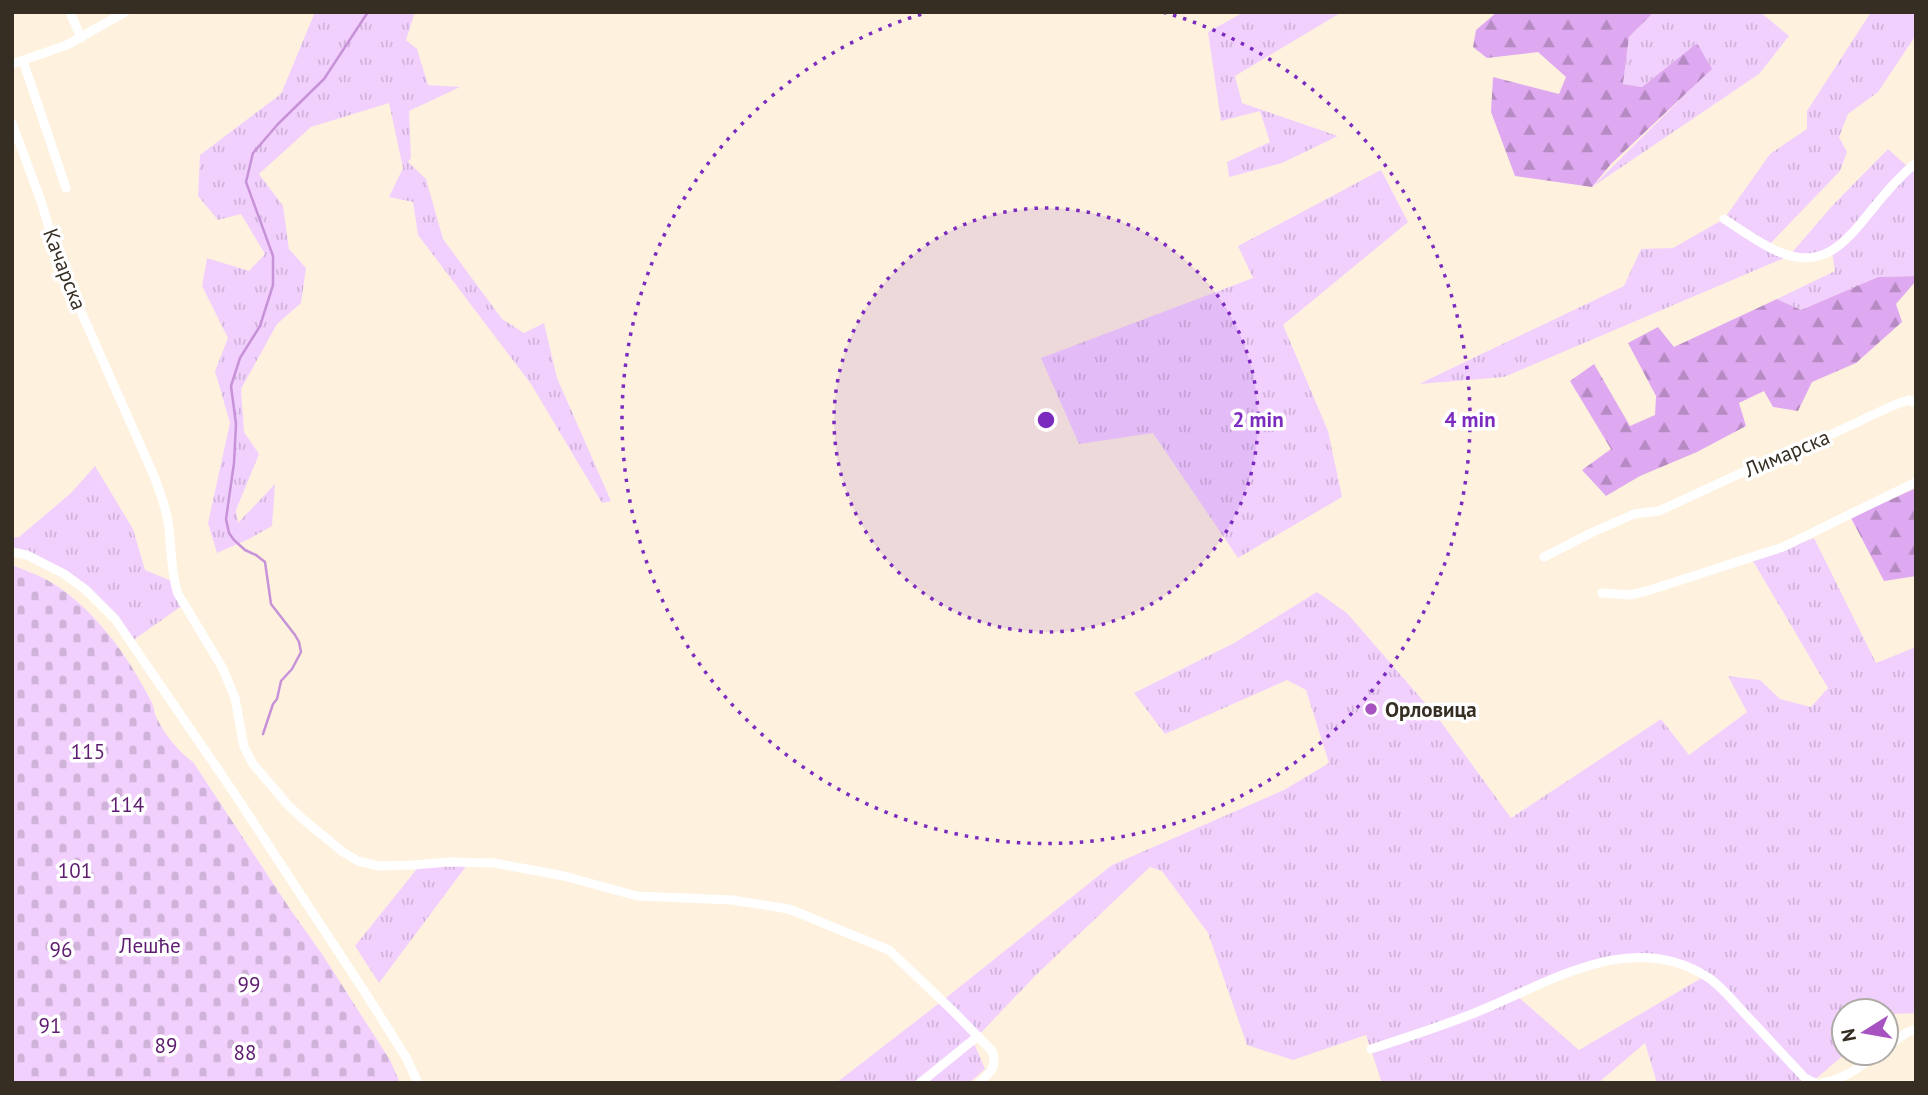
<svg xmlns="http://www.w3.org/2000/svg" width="1928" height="1095" font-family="'PT Sans',sans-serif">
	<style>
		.grass { fill: url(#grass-tufts); fill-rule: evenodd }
		.forest { fill: url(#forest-firs) }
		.cemetery { fill: url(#cemetery-stones) }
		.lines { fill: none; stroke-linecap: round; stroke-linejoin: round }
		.stream { stroke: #c792d8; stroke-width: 2.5 }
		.minor { stroke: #fff; stroke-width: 9 }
		.ring { fill: none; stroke: #7b2cbf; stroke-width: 3.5; stroke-dasharray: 3.5 7 }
		.poi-dot { fill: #a752c1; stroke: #fff; stroke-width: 2.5 }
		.labels { text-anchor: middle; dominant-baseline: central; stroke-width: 7; stroke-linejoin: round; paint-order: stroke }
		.street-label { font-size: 21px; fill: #362e22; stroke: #fff }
		.poi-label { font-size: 21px; font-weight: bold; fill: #362e22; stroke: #fff; text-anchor: start }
		.park-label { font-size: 21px; fill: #5e1c70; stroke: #fff }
		.centre { fill: #7b2cbf; stroke: #fff; stroke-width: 3.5 }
		.ring-label { font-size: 21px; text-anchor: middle; font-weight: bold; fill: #7b2cbf; stroke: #fff; stroke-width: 7; stroke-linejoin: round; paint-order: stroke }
	</style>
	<defs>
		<pattern id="grass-tufts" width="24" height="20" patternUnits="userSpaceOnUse" patternTransform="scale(1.75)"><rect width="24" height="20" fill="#f2d0fe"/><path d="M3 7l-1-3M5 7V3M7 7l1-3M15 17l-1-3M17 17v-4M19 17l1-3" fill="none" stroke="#d0b3d9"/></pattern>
		<pattern id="forest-firs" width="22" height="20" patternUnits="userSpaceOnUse" patternTransform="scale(1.75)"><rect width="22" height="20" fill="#dfa9f1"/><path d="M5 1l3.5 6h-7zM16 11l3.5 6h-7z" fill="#b68ac3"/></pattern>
		<pattern id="cemetery-stones" width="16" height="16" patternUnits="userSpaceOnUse" patternTransform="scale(1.75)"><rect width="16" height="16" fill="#f2d0fe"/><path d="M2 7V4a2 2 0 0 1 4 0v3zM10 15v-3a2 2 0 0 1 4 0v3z" fill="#d0b3d9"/></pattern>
	</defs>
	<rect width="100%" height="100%" fill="#fef2df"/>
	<path class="grass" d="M315,12h100l-9,28 11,9 11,36 32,2 -51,24 2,47 -3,4 18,17 17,60 59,80 22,14 20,-10 13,55 54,123 -9,2 -71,-119 -113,-149 -5,-33 -24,-5 14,-29 -14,-65 -78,24 -52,47 24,32 6,43 17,19 -5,35 -24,21 -36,65 3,43 15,22 -23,56 2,13 37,-39 -3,42 -23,13 -32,14 -9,-30 22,-100 -15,-52 13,-33 -26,-52 5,-28 42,13 16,-17 -24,-40 -23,6 -20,-24 2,-41 81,-61z
		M1244,12h98l-107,64 7,27 96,33 -56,27 -53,14 -2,-15 43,-20 -10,-31 -39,10 -13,-89z
		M1654,12h106l29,24 -30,38 -167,113 119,-118 -14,-26 -55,44 -19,-3 6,-47z
		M1871,12h45v23l-38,57 -30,22 -9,23 8,15 -7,19 -72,75 21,10 43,-50 56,-57 20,18 8,-4v113l-38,1 -77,33 -24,-11 58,-28 -3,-20 -23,7 -20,-2 -285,121 -85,7 205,-98 17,-37 32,-1 51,-29 46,-65 37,-25v-18z
		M1381,170l27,52 -125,103 45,106 14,66 -104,61 -85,-125 -74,11 -38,-86 212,-80 -15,-32z
		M95,466l38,63 12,41 29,12 9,23 -51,36 -46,-51 -74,-38v-14l7,-1 52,-44z
		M1814,538l62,125 40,-16v366l-24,1 -6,5v-8h-42v42h2l-35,30h-154l-12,-40 -47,40h-216l-16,-48 -73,25 -46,-15 -39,-112 -46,-62 -12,-4 -114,108 -63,66 12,28 -16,14h-133l106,-82 170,-136 172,-75 45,-27 -23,-73 -19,-10 -122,54 -31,-41 100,-50 83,-51 30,21 91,105 73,100 150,-99 28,36 58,-43 -19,-36 32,4 20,19 31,8 17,-19 -75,-127zM1641,956l64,20 -126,74 -63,-55 109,-38z
		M470,861l-91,122 -24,-37 65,-81z"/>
	<path class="forest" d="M1497,12h157l-25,25 -6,47 19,3 55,-44 15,26 -101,95 -19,23 -77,-11 -24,-64 2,-35 66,17 7,-17 -28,-25 -51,6 -14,-11 3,-17z
		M1916,276v5l-20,23 6,18 -46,41 -44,19 -14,29 -25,-4 -9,-16 -25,12 7,23 -49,26 -57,24 -34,20 -24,-26 29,-21 -41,-68 24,-17 36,62 25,-11 1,-19 -28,-53 30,-16 16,20 103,-48 24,11 77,-33z
		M1916,488v88l-32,5 -33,-63z"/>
	<path class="cemetery" d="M12,565c12,5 24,9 35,15 45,25 82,77 104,121 3,5 3,11 5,16 8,16 22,35 37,45l97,147 32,45 68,106 10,23h-388z"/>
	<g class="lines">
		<path class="stream" d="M263,734l10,-30 4,-5 4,-18 11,-12 9,-17 -2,-10 -4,-7 -24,-31 -6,-42 -9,-7 -11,-5 -11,-10 -5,-7 -3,-14 8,-56 2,-39 -5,-38 9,-28 20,-32 13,-41v-29l-27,-74 7,-29 25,-29 46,-45 44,-67"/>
		<path class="minor" d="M70,12l11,26
			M23,61l43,127
			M12,64l55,-19 58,-33
			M12,123l29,78 18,61 92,207c7,17 14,35 17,53 4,24 2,49 10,72l44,73 13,31 9,49 9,17 35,41 16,15 39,32 15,9 21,5 34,-1 35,-3 46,1 70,13 73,20 95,4 57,9 100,41 65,62 38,39c6,16 -2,22 -13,32
			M1724,219c16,10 38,26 55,33 48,20 69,-14 96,-46 12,-15 26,-31 41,-43
			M12,552l15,3 37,19 22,16 29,29 119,174 134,204 39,62 11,24
			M1544,557l47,-24 43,-19 25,-3 95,-44 61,-25 79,-37 15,-5 7,3
			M1602,593l28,2 17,-4 136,-44 133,-65
			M1886,1047l20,-14 10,-4
			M1371,1049c34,-11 68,-22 101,-35 74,-29 159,-88 237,-36 14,10 25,24 37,37 20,21 39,42 59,63l10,5
			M920,1083l58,-47
			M1822,1083c23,-4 38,-16 56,-30"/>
	</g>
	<circle cx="1046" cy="420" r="212" fill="#7b2cbf" fill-opacity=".12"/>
	<g class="ring">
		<circle cx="1046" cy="420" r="212"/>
		<path d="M1163 12A424 424 0 1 1 929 12"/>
	</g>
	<circle class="poi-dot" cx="1371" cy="709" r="7"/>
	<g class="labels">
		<g class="street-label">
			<text transform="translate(65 269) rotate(69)">Качарска</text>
			<text transform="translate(1787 453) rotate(-23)">Лимарска</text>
		</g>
		<g class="poi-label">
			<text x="1385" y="709">Орловица</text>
		</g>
		<g class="park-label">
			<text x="88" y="751">115</text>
			<text x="127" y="804">114</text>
			<text x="75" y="870">101</text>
			<text x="150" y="945">Лешће</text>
			<text x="61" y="949">96</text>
			<text x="249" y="984">99</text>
			<text x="50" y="1025">91</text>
			<text x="166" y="1045">89</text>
			<text x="245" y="1052">88</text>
		</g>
	</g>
	<circle cx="1046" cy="420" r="10" class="centre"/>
	<g class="ring-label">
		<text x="1258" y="427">2 min</text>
		<text x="1470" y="427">4 min</text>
	</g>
	<rect width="1928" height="1095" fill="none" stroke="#362e22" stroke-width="28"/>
	<g transform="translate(1865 1032) rotate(259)"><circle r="33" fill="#ffffff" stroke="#afaba7" stroke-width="2"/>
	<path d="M0-5L12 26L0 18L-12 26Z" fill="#a752c1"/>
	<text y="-10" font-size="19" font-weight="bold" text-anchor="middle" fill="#362e22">N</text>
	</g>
</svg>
